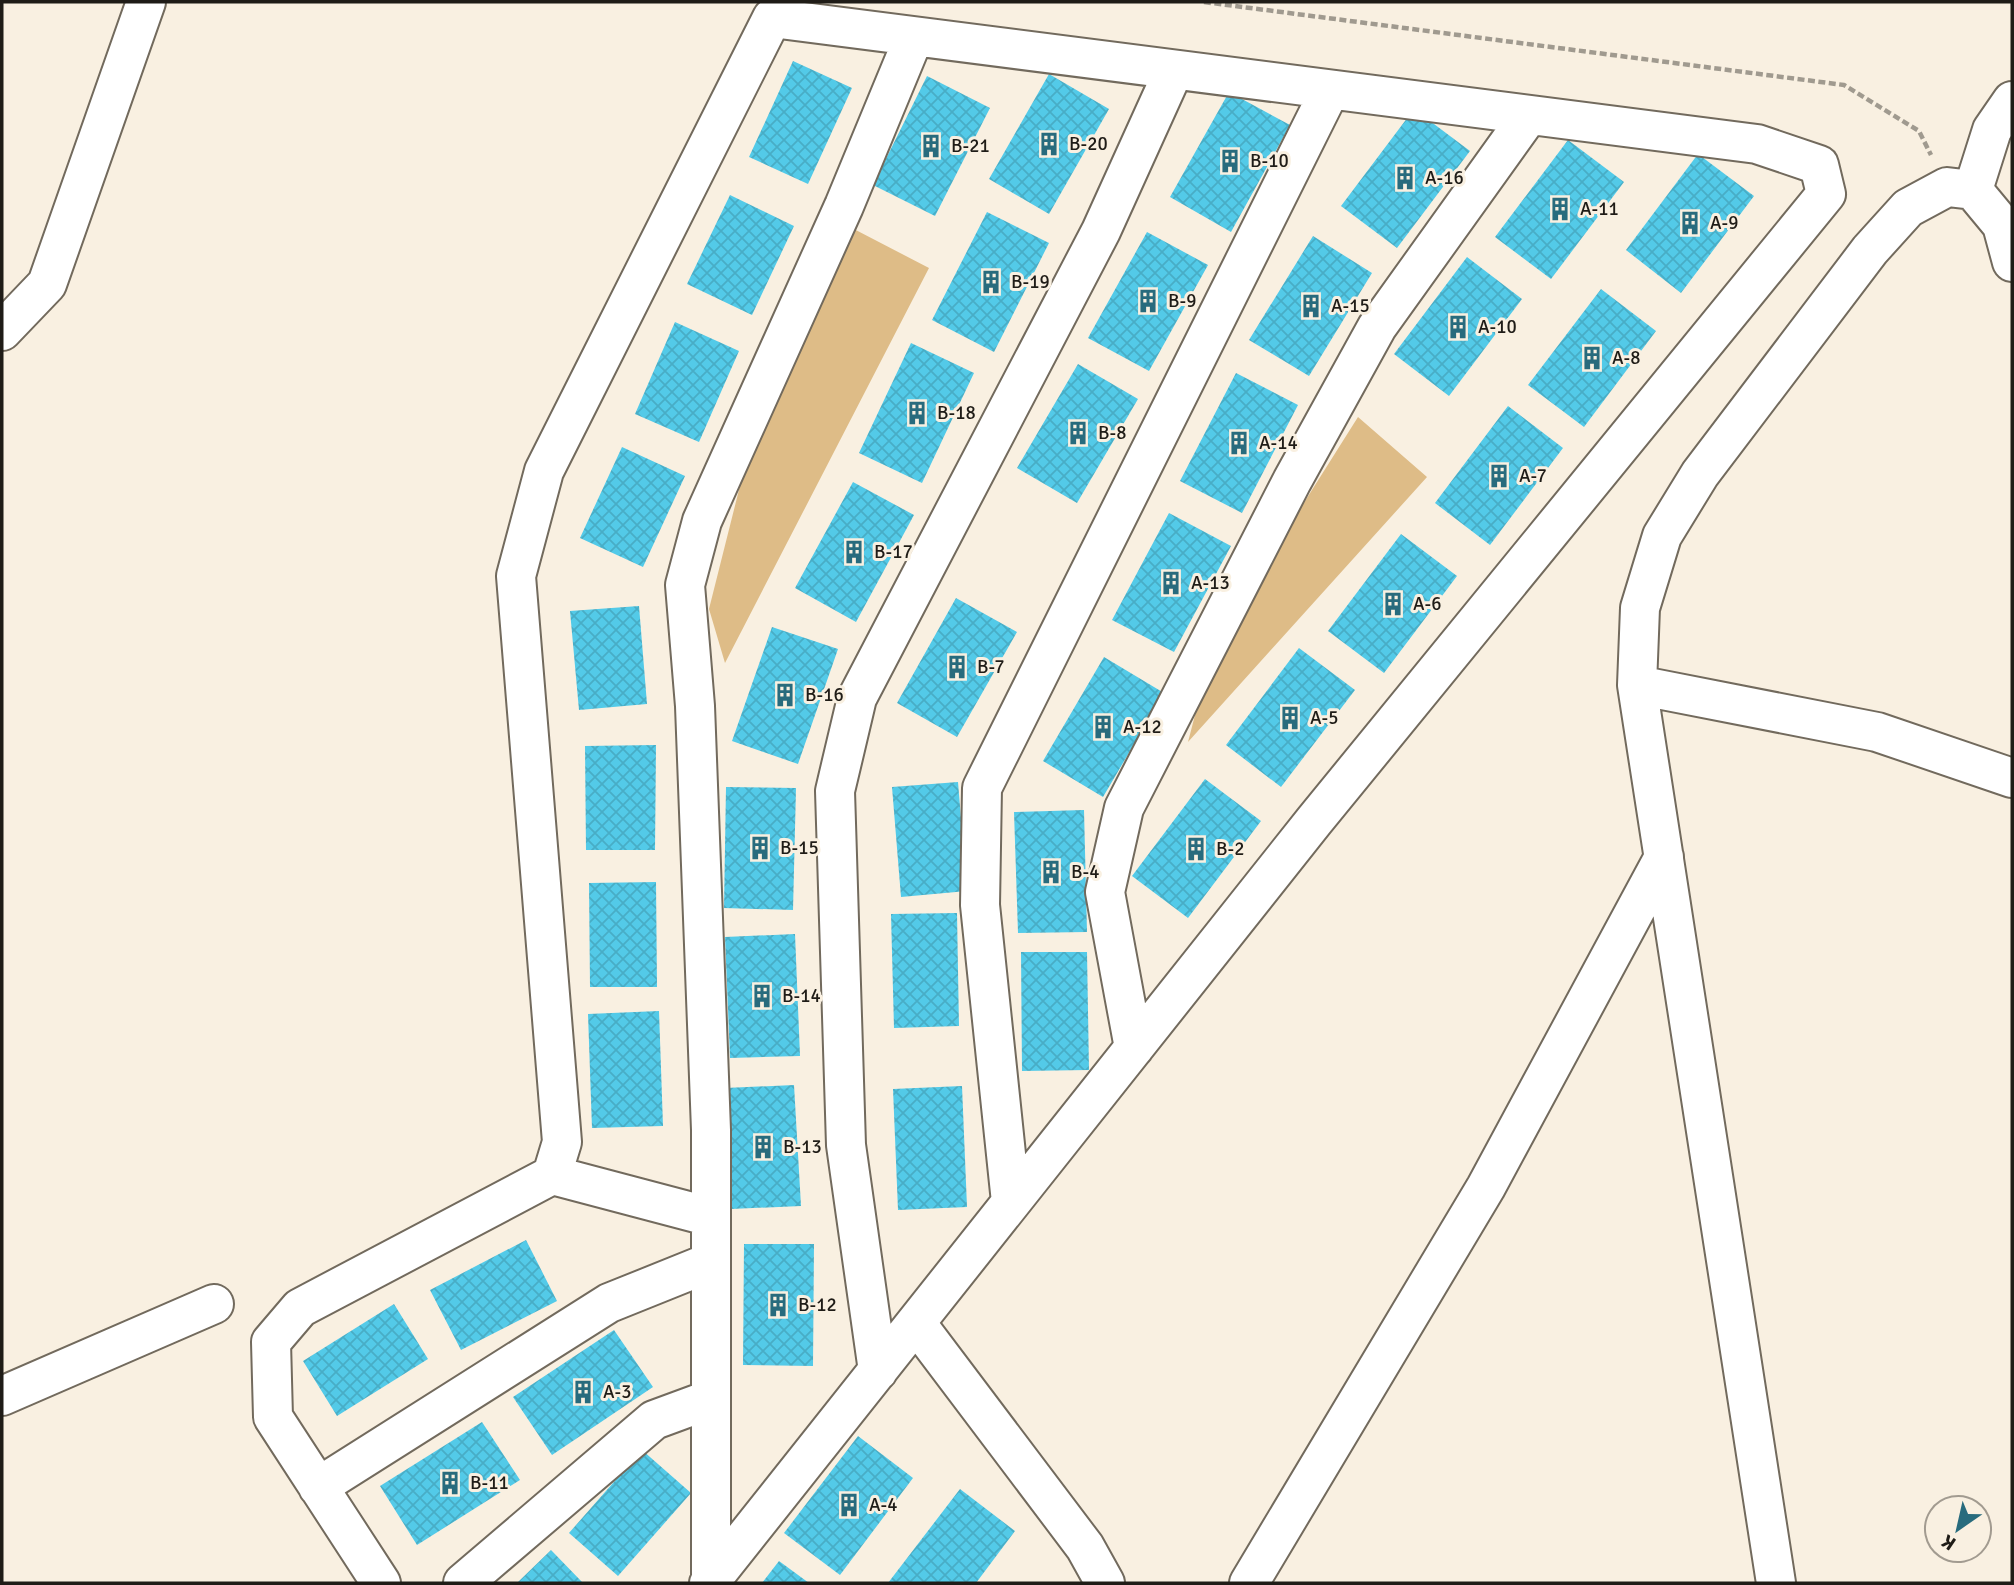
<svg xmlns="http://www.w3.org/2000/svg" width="2014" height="1585" font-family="Signika,sans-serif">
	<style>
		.park { fill: #debc87 }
		.building { fill: url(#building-cross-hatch) }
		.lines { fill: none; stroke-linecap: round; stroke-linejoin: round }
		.minor-casing { stroke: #726a5d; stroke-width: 42 }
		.path { stroke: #a09a8f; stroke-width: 4.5; stroke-dasharray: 7 3.5; stroke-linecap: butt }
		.minor { stroke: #fff; stroke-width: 38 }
		.labels { text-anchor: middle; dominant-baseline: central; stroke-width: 6; stroke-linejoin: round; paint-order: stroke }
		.poi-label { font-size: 19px; fill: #1f1c17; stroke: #f9f0e1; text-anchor: start }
	</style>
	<defs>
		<pattern id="building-cross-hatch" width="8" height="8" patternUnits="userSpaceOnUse" patternTransform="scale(1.75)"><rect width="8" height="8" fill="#53cae8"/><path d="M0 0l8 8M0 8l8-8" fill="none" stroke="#48adc6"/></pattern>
	</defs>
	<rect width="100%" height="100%" fill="#f9f0e1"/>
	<path class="park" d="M850,227l79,41 -204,395 -16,-54 43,-171z
		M1358,417l69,60 -239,265 13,-50 87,-164z"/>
	<path class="building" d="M793,61l59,27 -44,96 -59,-27z
		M1049,74l60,35 -60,105 -60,-35z
		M927,76l63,32 -55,108 -62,-31z
		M1229,92l61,33 -59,107 -61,-35z
		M1414,109l56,42 -73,97 -56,-42z
		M1568,140l56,42 -73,97 -56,-42z
		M1698,154l56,42 -73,97 -55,-43z
		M730,195l64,31 -42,89 -65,-31z
		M987,212l62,31 -55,109 -62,-32z
		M1147,232l61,33 -59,106 -61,-33z
		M1313,236l59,37 -63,103 -60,-36z
		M1467,257l55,42 -73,97 -55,-42z
		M1601,289l55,42 -72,96 -56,-42z
		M675,322l64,29 -40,91 -64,-28z
		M911,343l63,30 -52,110 -63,-30z
		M1078,364l60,35 -61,104 -60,-35z
		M1236,373l62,32 -56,108 -62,-32z
		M1508,406l55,42 -73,97 -55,-42z
		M622,447l63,29 -42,91 -63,-29z
		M853,482l61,33 -58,107 -61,-34z
		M1169,513l62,33 -57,106 -62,-32z
		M1401,534l56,42 -73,97 -56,-42z
		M956,598l61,34 -60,105 -60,-34z
		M639,606l8,98 -68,6 -9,-99z
		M772,627l66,22 -40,115 -66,-23z
		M1299,648l56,42 -74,97 -55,-42z
		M1104,657l60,36 -61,104 -60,-36z
		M656,745l-1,105h-69l-1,-104z
		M1205,779l56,42 -73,97 -56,-42z
		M958,782l9,109 -66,6 -9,-110z
		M726,787l70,1 -3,122 -69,-2z
		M1084,810l3,122 -69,1 -4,-121z
		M656,882l1,105h-67l-1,-104z
		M957,913l2,113 -65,2 -3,-114z
		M795,934l5,122 -70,2 -5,-121z
		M1021,952h66l2,118 -67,1z
		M659,1011l4,115 -71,2 -4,-114z
		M794,1085l7,121 -70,3 -6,-121z
		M962,1086l5,121 -69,3 -5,-121z
		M526,1240l31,61 -96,49 -31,-60z
		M744,1244h70l-1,122 -70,-1z
		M394,1304l34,55 -91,57 -34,-55z
		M614,1330l39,57 -101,68 -39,-58z
		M482,1422l38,58 -103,65 -37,-59z
		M858,1436l55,42 -73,97 -56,-42z
		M642,1450l49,43 -73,83 -49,-43z
		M960,1489l55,42 -39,52h-88z
		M551,1550l32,33h-66z
		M779,1561l30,22h-47z"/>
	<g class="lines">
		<g class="minor-casing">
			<path id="minor" d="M1973,190l19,-60 20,-29
				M2,331l45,-47 99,-282
				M1637,685l240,47 135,46
				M1134,1048l-29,-156 19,-84 168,-327 85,-154 152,-212
				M552,1175l159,42
				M1011,1202l-31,-297 2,-117 348,-698
				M916,1323l169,224 20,36
				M878,1371l-32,-226 -11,-354 22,-93 244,-467 73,-161
				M2,1396l212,-92
				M318,1487l291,-184 102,-41
				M711,1581v-451l-16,-424 -10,-121 17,-64 142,-315 70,-169
				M381,1583l-108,-166 -2,-75 29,-34 252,-133 10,-33 -46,-566 28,-105 228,-453 985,126 62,21 7,29 -512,627 -605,762
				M463,1583l191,-163 57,-21
				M1249,1583l237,-396 178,-330
				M1776,1583l-139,-898 3,-77 22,-72 38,-62 170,-224 38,-42 39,-21 26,3 29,35 10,37"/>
		</g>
		<path class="path" d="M1204,2l640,83 75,46 12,24"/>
		<use href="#minor" class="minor"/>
	</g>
	<defs>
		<g id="building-bare" transform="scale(1.89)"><path d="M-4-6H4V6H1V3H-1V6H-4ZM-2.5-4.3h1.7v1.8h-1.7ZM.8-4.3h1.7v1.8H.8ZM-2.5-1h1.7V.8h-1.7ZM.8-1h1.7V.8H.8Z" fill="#286b7d" stroke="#f9f0e1" stroke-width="2.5" paint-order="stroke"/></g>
	</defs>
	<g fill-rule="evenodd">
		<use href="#building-bare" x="1049" y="144"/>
		<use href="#building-bare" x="931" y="146"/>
		<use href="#building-bare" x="1230" y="161"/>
		<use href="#building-bare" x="1405" y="178"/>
		<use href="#building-bare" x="1560" y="209"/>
		<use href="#building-bare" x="1690" y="223"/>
		<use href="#building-bare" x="991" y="282"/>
		<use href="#building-bare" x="1148" y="301"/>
		<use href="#building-bare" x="1311" y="306"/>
		<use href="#building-bare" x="1458" y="327"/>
		<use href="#building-bare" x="1592" y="358"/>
		<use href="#building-bare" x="917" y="413"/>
		<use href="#building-bare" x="1078" y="433"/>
		<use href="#building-bare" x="1239" y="443"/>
		<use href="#building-bare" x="1499" y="476"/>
		<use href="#building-bare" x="854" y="552"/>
		<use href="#building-bare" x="1171" y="583"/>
		<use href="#building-bare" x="1393" y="604"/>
		<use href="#building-bare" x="957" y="667"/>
		<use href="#building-bare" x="785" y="695"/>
		<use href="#building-bare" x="1290" y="718"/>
		<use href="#building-bare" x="1103" y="727"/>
		<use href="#building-bare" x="760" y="848"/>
		<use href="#building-bare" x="1196" y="849"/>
		<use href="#building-bare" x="1051" y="872"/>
		<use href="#building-bare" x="762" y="996"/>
		<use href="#building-bare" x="763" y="1147"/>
		<use href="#building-bare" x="778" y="1305"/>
		<use href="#building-bare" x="583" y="1392"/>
		<use href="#building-bare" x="450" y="1483"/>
		<use href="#building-bare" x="849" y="1505"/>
	</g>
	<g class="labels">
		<g class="poi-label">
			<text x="1069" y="144">B-20</text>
			<text x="951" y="146">B-21</text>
			<text x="1250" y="161">B-10</text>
			<text x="1425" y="178">A-16</text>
			<text x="1580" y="209">A-11</text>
			<text x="1710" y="223">A-9</text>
			<text x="1011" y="282">B-19</text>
			<text x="1168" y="301">B-9</text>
			<text x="1331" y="306">A-15</text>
			<text x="1478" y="327">A-10</text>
			<text x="1612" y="358">A-8</text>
			<text x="937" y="413">B-18</text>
			<text x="1098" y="433">B-8</text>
			<text x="1259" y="443">A-14</text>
			<text x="1519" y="476">A-7</text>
			<text x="874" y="552">B-17</text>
			<text x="1191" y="583">A-13</text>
			<text x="1413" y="604">A-6</text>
			<text x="977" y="667">B-7</text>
			<text x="805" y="695">B-16</text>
			<text x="1310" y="718">A-5</text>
			<text x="1123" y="727">A-12</text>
			<text x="780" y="848">B-15</text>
			<text x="1216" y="849">B-2</text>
			<text x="1071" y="872">B-4</text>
			<text x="782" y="996">B-14</text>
			<text x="783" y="1147">B-13</text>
			<text x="798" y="1305">B-12</text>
			<text x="603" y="1392">A-3</text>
			<text x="470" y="1483">B-11</text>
			<text x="869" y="1505">A-4</text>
		</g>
	</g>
	<rect width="2014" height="1585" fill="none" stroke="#1f1c17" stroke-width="7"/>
	<g transform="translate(1958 1529) rotate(214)"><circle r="33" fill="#f9f0e1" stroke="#a29b90" stroke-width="2"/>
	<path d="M0-5L12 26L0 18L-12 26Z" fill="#286b7d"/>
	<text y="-10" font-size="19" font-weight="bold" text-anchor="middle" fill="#1f1c17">K</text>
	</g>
</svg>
